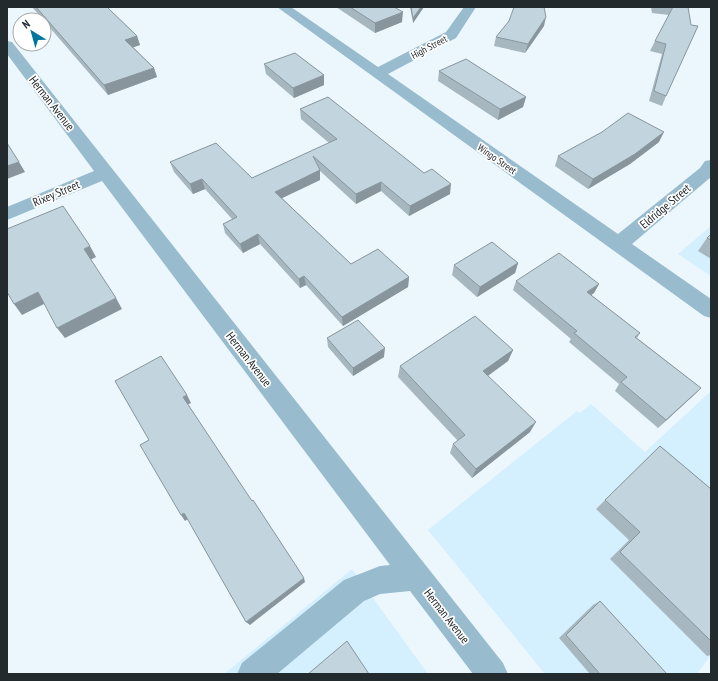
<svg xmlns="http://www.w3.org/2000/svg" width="718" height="681" font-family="'PT Sans Narrow',sans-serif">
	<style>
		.built { fill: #d4effe }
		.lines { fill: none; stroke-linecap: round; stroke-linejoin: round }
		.minor { fill: #98bbce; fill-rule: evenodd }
		.wall { fill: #a7b7c0 }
		.shaded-wall { fill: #88959c }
		.building { fill: #c2d5df; stroke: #88959c }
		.labels { text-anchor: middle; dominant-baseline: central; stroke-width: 3.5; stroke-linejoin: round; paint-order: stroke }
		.far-street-label { font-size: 10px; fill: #232a2e; stroke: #fff }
		.street-label { font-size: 12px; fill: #232a2e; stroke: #fff }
	</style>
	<rect width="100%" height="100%" fill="#ecf7fd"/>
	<path class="built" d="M711,226v50l-33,-22z
		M711,391v264l-14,19h-152l-117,-144 149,-119 3,2 11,-9 54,48z
		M352,569l76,105h-204z"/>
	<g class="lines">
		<path class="minor" d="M277,7h14l87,60 68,-35 18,-25h12l-20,31 -68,36 230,160 82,-66 5,-7 6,-1v17l-79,67 79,55v19l-7,-2z
			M7,41l5,1 491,621 5,11h-35l-63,-83 -30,3 -16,7 -87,73h-40l5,-11 102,-83 36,-14 10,-1 -288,-384 -95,39v-13l87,-36 -87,-117z"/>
	</g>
	<path class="wall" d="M32,7h75l30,29 3,9 -7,2 21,21 3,9 -49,18 -64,-74v-1h-1z
		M336,7h58l8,15 -27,11z
		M410,7h14l-11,16z
		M651,7h37l-22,89 -4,10 -13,-5 13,-47 -12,-3 5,-10 14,-26 -17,-2z
		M544,26l-19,27 -31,-7 2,-9z
		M264,64l60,21 -30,13 -28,-24z
		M439,71l87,26 -3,10 -25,13 -60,-39z
		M300,109l150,85 -41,22 -28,-25 -25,13 -36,-33v9l-38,18 69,66 58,13 -1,10 -65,39 -37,-41 -6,3 -40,-44 -17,9 -18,-20 -2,-9 9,-5 -27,-30 -12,5 -19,-22 -4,-10 82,16 77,-35 -28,-24z
		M659,142l-29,22 -42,25 -33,-23 3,-10z
		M711,234v25l-13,-8 9,-13z
		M518,263l-3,10 -38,24 -25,-22 2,-10z
		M516,281l83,3 -5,9 -3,2 49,38 -3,5 64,50 -43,40 -43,-37 4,-7 -50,-42 2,-3 -58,-49z
		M327,338l57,19 -31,19 -25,-29z
		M513,350l-5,11 -20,15 42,56 -58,46 -22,-25 3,-9 5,-3 -60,-64 2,-11z
		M660,446l51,43v166l-4,1 -97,-97 19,-19 -33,-31z
		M600,601l67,73h-77l-31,-36 34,-33z"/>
	<path class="shaded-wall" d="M421,7h3l-11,16v-5z
		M403,12l-1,10 -27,11v-10z
		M546,17l-2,9 -19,27 3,-9z
		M137,36l3,9 -11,4 -4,-9z
		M154,68l3,9 -49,18 -4,-10z
		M324,75v10l-30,13 -1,-10z
		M526,97l-3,10 -25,13 2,-11z
		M664,132l-5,10 -29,22 -42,25 5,-10z
		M19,162l6,10 -18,7v-13z
		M320,170v10l-44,21 -1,-9z
		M202,179l3,10 -12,5 -3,-10z
		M381,182v9l-25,13v-10z
		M451,184l-1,10 -41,22 1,-10z
		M258,234l2,10 -17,9 -3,-9z
		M90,246l6,11 -6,3 -6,-11z
		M518,263l-3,10 -38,24 3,-10z
		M304,276l2,9 -6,3 -1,-9z
		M409,277l-1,10 -65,39 -1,-9z
		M599,284l-5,9 -11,8 4,-9z
		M38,292l8,11 -24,12 -8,-11z
		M116,298l6,11 -57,29 -8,-10z
		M385,348l-1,9 -31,19v-8z
		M513,350l-5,11 -29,21 4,-11z
		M701,388l-8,8 -35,32 8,-8z
		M187,395l4,8 -4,2 -4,-8z
		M536,422l-6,10 -58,46 4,-9z
		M184,513l4,6 -3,2 -4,-6z
		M304,578l1,4 -55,43 -4,-3z"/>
	<path class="building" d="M36,7h71l30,29 -12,4 29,28 -50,17z
		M350,7h44l9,5 -28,11z
		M411,7h10l-8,11z
		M514,7h30l2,10 -18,27 -32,-7 13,-16z
		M673,7h15l3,18 7,1 -32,70 -12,-5 12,-47 -11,-3z
		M295,53l29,22 -31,13 -29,-24z
		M466,59l60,38 -26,12 -61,-38z
		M328,97l96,76 8,-4 19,15 -41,22 -29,-24 -25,12 -43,-38 7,14 -45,22 76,72 27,-15 31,28 -67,40 -38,-41 -5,3 -41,-45 -18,10 -17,-20 14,-7 -35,-38 -12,5 -20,-22 46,-19 36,35 85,-39 -37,-30z
		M628,113l36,19 -29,22 -42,25 -35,-23 44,-24z
		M7,143l12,19 -12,4z
		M63,206l27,40 -6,3 32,49 -59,30 -19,-36 -24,12 -7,-12v-63z
		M711,234v6l-4,-2z
		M492,242l26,21 -38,24 -26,-22z
		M559,253l40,31 -12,8 53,41 -5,4 66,51 -35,32 -45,-38 6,-5 -53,-44 3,-2 -61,-50z
		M475,316l38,34 -30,21 53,51 -60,47 -23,-25 12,-9 -65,-69z
		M358,320l27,28 -32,20 -26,-30z
		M161,356l26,39 -4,2 69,104 1,-1 51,78 -58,44 -62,-109 -3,2 -41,-70 9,-5 -34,-59z
		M660,446l51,43v152l-91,-89 20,-20 -35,-32z
		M600,601l67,73h-67l-34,-39z
		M347,641l22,33h-61z"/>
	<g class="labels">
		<g class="far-street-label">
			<text transform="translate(429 47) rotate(-28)">High Street</text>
			<text transform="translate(497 159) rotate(35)">Wingo Street</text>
		</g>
		<g class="street-label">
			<text transform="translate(52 103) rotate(52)">Herman Avenue</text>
			<text transform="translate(56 193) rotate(-23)">Rixey Street</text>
			<text transform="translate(665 206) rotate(-40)">Eldridge Street</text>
			<text transform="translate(249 359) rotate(52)">Herman Avenue</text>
			<text transform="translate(447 616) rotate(52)">Herman Avenue</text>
		</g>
	</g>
	<rect width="718" height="681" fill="none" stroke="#232a2e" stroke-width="16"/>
	<g transform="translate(32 32) rotate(323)"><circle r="19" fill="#ffffff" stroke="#a7aaab"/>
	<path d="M0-3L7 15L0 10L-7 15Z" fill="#00769f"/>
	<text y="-6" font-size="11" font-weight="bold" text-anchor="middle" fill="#232a2e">N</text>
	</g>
</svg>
